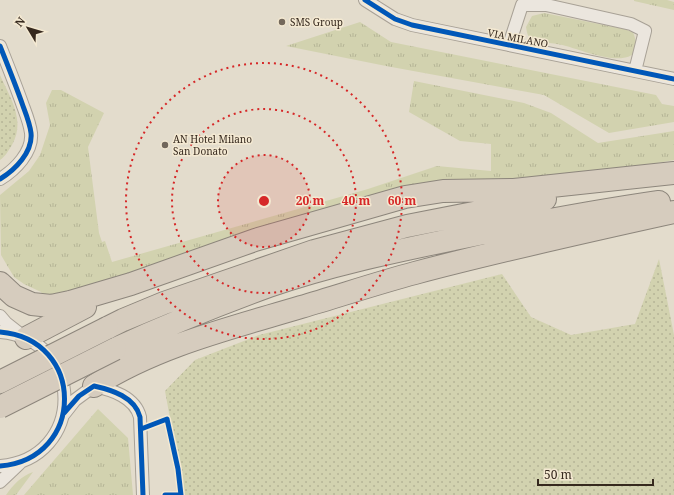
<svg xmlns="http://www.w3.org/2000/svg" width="674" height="495" font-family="'Noto Serif',serif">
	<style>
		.grass { fill: url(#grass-tufts) }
		.park { fill: url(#park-dots) }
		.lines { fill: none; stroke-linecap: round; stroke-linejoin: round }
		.street-casing { stroke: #a8a196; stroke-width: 14 }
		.highway-casing { stroke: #8d867c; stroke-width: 24 }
		.street { stroke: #ebe6de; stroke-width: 12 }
		.highway { stroke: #d6ccbe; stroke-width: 22 }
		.highway-bridge-casing { stroke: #8d867c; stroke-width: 24; stroke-linecap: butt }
		.highway-bridge { stroke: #d6ccbe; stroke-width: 22 }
		.cycleway-casing { stroke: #f4e9d2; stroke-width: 8 }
		.cycleway { stroke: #0057b8; stroke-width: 5 }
		.ring { fill: none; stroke: #d62828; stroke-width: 2; stroke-dasharray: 2 4 }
		.poi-dot { fill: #73685b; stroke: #f4e9d2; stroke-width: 1.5 }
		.labels { text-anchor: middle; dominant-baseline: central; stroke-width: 3; stroke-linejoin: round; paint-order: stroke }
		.poi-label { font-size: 10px; fill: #36291e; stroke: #f4e9d2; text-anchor: start }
		.street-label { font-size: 10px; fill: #36291e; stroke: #f4e9d2 }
		.centre { fill: #d62828; stroke: #f4e9d2; stroke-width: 2 }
		.ring-label { font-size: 12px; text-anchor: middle; font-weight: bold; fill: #d62828; stroke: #f4e9d2; stroke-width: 3; stroke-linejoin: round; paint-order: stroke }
	</style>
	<defs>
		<pattern id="grass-tufts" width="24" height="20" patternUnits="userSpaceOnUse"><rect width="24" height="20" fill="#d2d2af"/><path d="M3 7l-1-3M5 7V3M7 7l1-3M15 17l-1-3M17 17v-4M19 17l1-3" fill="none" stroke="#b5b496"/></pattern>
		<pattern id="park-dots" width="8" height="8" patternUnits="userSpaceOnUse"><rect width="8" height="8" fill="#d2d2af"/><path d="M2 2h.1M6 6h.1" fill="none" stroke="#b5b496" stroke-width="1.8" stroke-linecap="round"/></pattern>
	</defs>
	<rect width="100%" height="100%" fill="#e3dccc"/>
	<path class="grass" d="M634,0h33l7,2v8l-40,-9z
		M544,13l80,16 9,3c2,6 5,13 3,18 -9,19 -55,0 -70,-4 -9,-3 -24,-3 -33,-7 -6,-2 -6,-7 -7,-12l6,-11z
		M360,22l31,20 265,53 6,9 12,2v16l-65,11 -65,-38 -158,-29 -100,-20z
		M414,81l110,22 27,10 47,30 76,-12v29l-96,17 -81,4 -389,103 -56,11 -8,1 -3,-4 -17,-8 -10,-7 -13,-22 -1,-60 29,-24 11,-16 10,-30 -4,-22 6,-13h9l43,23 -16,34 11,86 3,9 3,-1 7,21 256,-73 69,-23 54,5v-27l-31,-3 -51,-29z
		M98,409l30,29 5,57h-109z
		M33,472l-17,23h-10c7,-10 15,-19 27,-23z"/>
	<path class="park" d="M0,75c10,23 26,45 12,70 -4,6 -6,11 -12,15z
		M659,259l15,76v160h-490l-19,-104 30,-31 64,-25 243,-61 29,43 40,18 64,-11z"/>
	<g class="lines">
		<g class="street-casing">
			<path id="street" d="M365,0l30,19 17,6 262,54
				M509,45l13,-40h24l85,19 14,7 -10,40
				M0,46c8,20 16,40 23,60 3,8 7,18 8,27 2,19 -16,37 -31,46
				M0,316l6,7 14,11
				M0,332c86,7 86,127 0,134
				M64,414l11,-14 19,-14c18,4 41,11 46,31l3,78
				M0,482l19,-18"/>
		</g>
		<g class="highway-casing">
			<path id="highway" d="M0,283l14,13 18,8 19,2 19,-4 61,-18 124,-44 150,-43 38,-6 71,-1 160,-17
				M107,328l16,-8 41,-17 150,-52 93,-25 138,-27
				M26,338l59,-31
				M115,349c50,-23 102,-44 154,-63 60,-21 123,-34 185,-47 68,-14 136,-27 205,-37
				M94,386c62,-40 137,-58 207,-79 38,-11 76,-24 114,-34 86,-23 173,-42 259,-61"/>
		</g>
		<use href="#street" class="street"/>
		<use href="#highway" class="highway"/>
		<g class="highway-bridge-casing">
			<path id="highway-bridge" d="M0,382l107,-54
				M0,407l115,-58"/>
		</g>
		<use href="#highway-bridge" class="highway-bridge"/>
		<g class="cycleway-casing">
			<path id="cycleway" d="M365,0l30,19 17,6 262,54
				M0,46c8,20 16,40 23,60 3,8 7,18 8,27 2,19 -16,37 -31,46
				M0,332c86,7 86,127 0,134
				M64,413l15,-17 15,-10c18,4 41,11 46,31l3,78
				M141,429l26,-10 11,50 3,26h-16"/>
		</g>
		<use href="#cycleway" class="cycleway"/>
	</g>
	<circle cx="264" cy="201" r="46" fill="#d62828" fill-opacity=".12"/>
	<g class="ring">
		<circle cx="264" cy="201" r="46"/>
		<circle cx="264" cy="201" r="92"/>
		<circle cx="264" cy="201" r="138"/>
	</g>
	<g class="poi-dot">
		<circle cx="282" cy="22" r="4"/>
		<circle cx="165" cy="145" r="4"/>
	</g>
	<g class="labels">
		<g class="poi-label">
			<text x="290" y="22">SMS Group</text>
			<text x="173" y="139">AN Hotel Milano<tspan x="173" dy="12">San Donato</tspan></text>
		</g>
		<g class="street-label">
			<text transform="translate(518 38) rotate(11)">VIA MILANO</text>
		</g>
	</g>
	<circle cx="264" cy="201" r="6" class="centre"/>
	<g class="ring-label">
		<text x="310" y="205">20 m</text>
		<text x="356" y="205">40 m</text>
		<text x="402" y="205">60 m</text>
	</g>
	<g transform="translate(28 28) rotate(308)" stroke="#f4e9d2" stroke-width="3" paint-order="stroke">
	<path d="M0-3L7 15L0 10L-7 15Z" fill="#36291e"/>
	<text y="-6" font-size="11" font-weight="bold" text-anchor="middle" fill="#36291e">N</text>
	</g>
	<path d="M538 479v6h115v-6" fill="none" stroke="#36291e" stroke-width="2"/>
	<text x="544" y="479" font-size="12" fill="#36291e" stroke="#f4e9d2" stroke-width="3" paint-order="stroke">50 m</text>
</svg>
